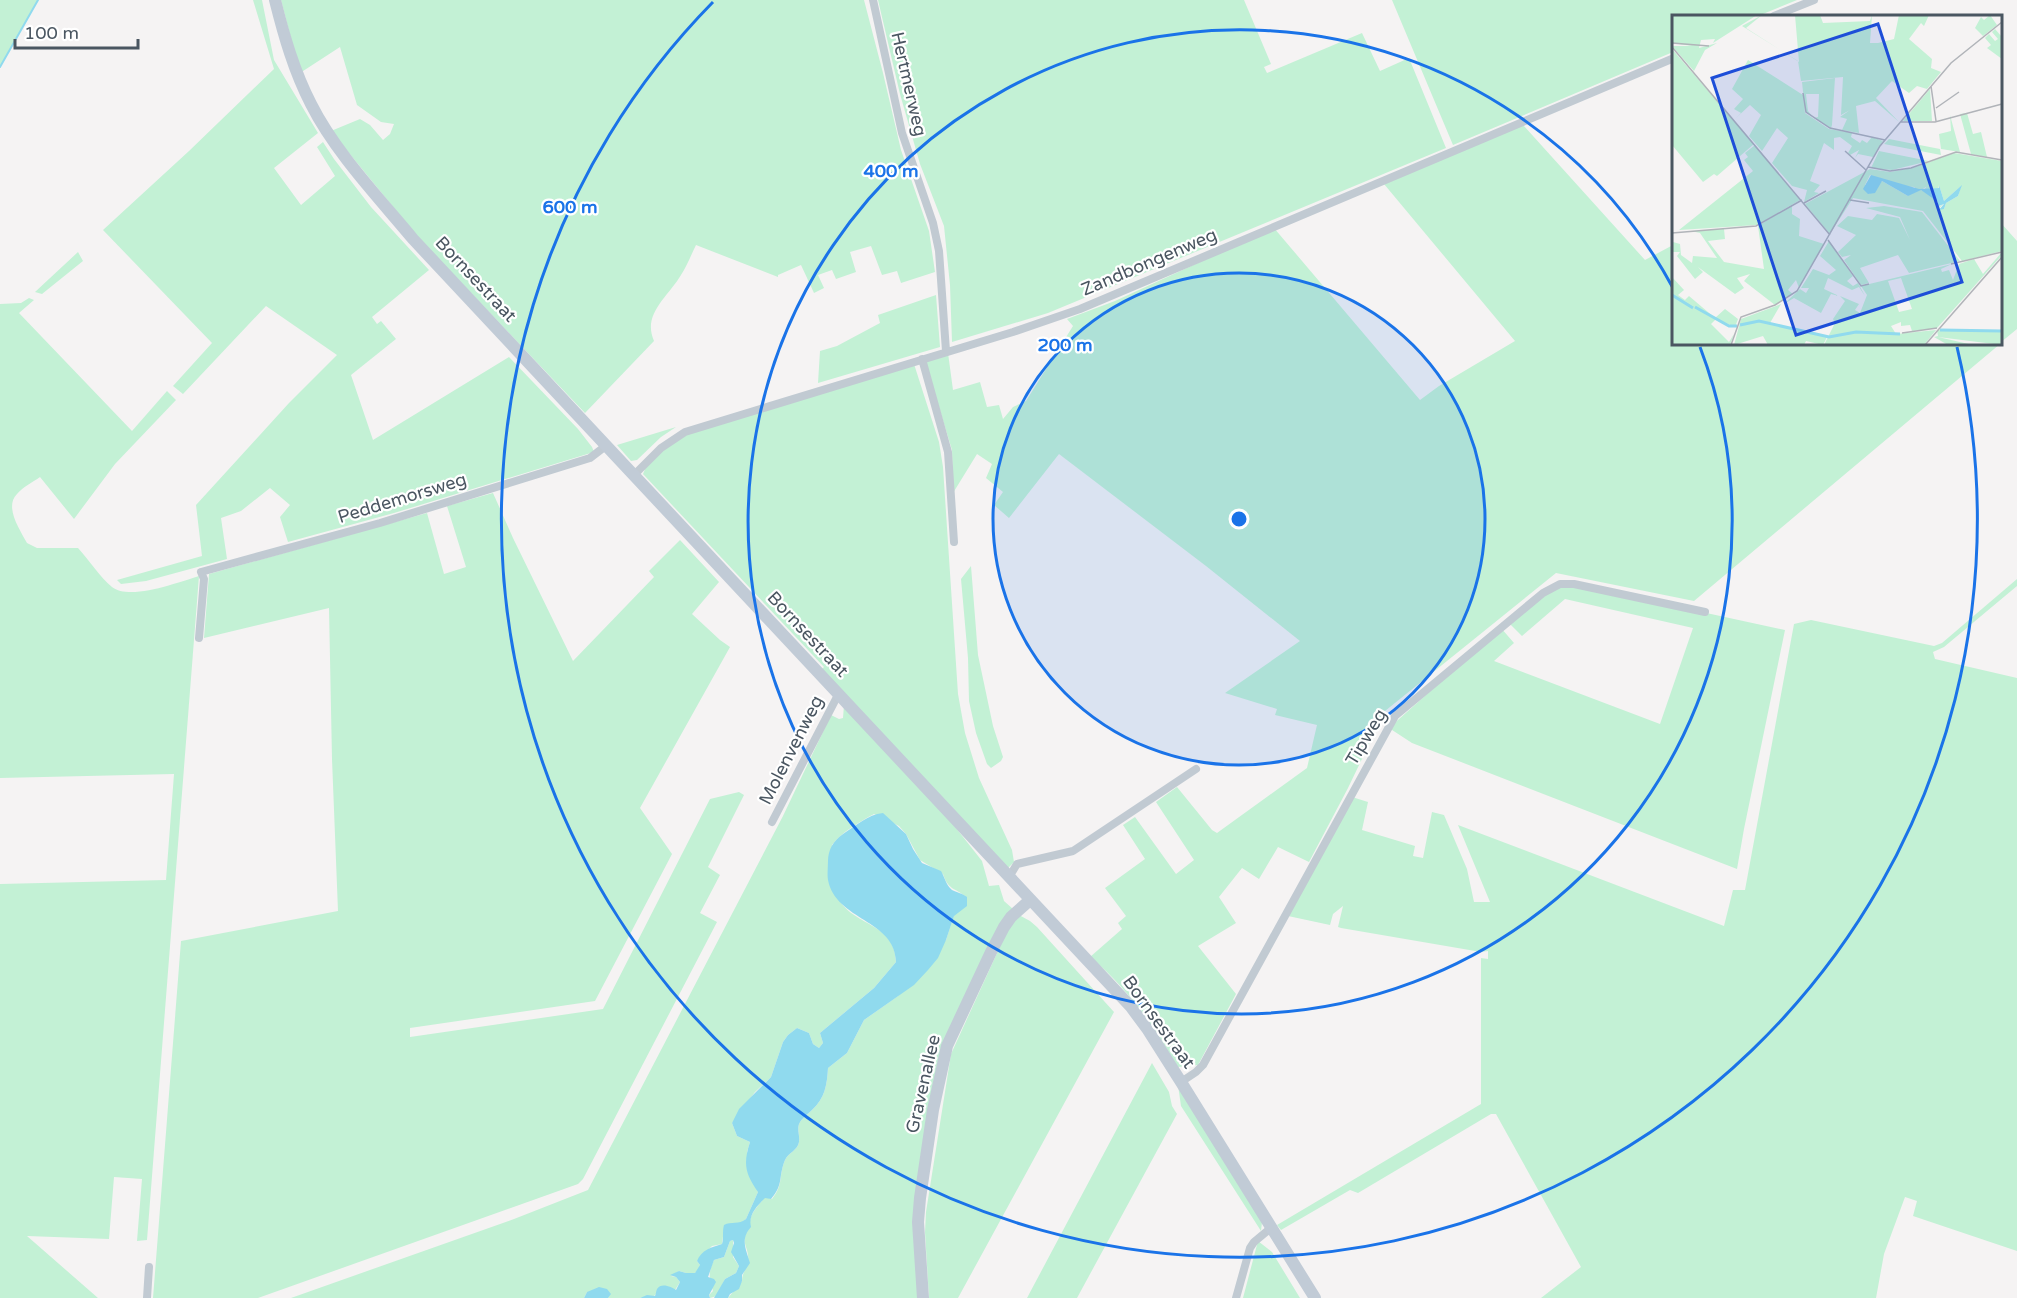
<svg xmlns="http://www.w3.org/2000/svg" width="2017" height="1298" font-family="'Varela Round',sans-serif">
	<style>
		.green { fill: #c3f1d5 }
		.water { fill: #90daee }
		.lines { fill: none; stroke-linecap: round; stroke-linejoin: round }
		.stream { stroke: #90daee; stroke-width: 2 }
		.street { stroke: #c1cad2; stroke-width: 8 }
		.secondary { stroke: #c1cbd6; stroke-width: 12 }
		.ring { fill: none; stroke: #1a73e8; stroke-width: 3 }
		.labels { text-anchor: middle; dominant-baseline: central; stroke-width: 4.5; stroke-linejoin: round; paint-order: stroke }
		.street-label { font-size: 18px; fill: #4a5661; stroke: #fff }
		.inset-river { fill: none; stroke: #90daee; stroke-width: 3 }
		.inset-road { fill: none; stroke: #b1b4b9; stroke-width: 1.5 }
		.view { fill: #1d4ed8; fill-opacity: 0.15; stroke: #1d4ed8; stroke-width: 3 }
		.inset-edge { fill: none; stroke: #4a5661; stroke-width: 3 }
		.centre { fill: #1a73e8; stroke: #fff; stroke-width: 3 }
		.ring-label { font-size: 18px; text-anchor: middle; font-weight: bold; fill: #1a73e8; stroke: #fff; stroke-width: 4.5; stroke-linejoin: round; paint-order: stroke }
	</style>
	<rect width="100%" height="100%" fill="#f5f3f3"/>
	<path class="green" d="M0,0h38l-38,67z
		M253,0h9l12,60 44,73 -44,35 27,37 34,-29 -18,-29 6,-5 11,17 37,48 58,63 -57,47 5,7 4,-3 15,18 -45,36 22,65 136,-83 69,72 14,18 2,5 -200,61 -106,29 -8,-25 10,-12 -20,-17 -29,23 -20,7 6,41 -81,22 -25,3 -4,-4 85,-24 -6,-51 93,-102 48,-48 -71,-49 -83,88 -10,-8 39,-43 -109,-113 86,-79 85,-82z
		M281,0h583l19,73 18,77 28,81 6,41 -34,11 -4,-12 -15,4 -11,-29 -21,6 6,20 -20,7 -4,-9 -14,5 6,13 -10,5 -13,-28 -23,10v2l-82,-32c-5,10 -9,21 -15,30 -13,22 -39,39 -27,66l-69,72 -169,-178 -85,-104 29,-12 10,6 13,15 7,-6 4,-10 -13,-2 -24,-17 -17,-58 -40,26z
		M878,0h366l27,64 -7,3 3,6 95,-40 18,38 29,-13 37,90 -398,165 -96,29 -2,-57 -6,-59 -24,-62 -20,-70z
		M1392,0h405l-39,16h-84l-1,36 -220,93z
		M1523,125l122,135 28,-15 1,99h326l-306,257 -138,-28 -171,138 -37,77 -39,74 -31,-15 -19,32 -17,-11 -23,29 17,26 -38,23 38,48 -38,71 -20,2c-26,-42 -50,-79 -88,-110l32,-28 -4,-6 8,-7 -21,-28 40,-29 -22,-34 12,-8 41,57 18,-14 -38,-58 21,-15 35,43 5,3 90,-65 10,-43 -42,-10 2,-6 -52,-16 75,-52 -94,-75 -147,-112 -50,64 -15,-13 9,-13 -17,-14 6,-14 -15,-10 -24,39 -1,-43 -27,-89 23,-8 5,37 27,-8 7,25 12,-2 4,14 10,-12 13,-6 47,-75 -6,-7 48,-18 159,-73 146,172 19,-14 76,-45 -131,-157z
		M2001,223l16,18v88l-17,14z
		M78,252l5,9 -41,33 -7,-2z
		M936,295l4,52 -122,36 2,-32 17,-5 43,-23 -2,-8z
		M29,298l5,2 -15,13 113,118 35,-40 9,9 -61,64 -41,55 -34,-42c-7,5 -17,10 -23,17 -13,13 3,36 10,49l10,5h41c11,12 22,29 34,39 18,14 67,-5 87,-11l-52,664 -10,1 5,-62 -28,-2 -5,62 -82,-3 71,62h-98v-414l166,-4 8,-106 -174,4v-474l21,-1z
		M914,364l25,78 4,25 15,227 7,39 14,45 33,72 2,12 -6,6 -188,-197 4,-4 -181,-193 3,-7 28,-29z
		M676,427l-15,10 -24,23 -6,1 -14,-16z
		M493,493l20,45 60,123 81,-84 -5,-6 31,-31 39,42 -27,32 28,26 10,7 -90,161 32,46 -77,147 -185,27v9l193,-28 107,-210 29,-7 5,3 -36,72 12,8 -20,38 17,9 -134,257 -5,5 -320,114h-105l28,-357 157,-30 -6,-152 -3,-151 -125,30 5,-64 218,-61 17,61 22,-7 -19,-61z
		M971,566l7,89 15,71 10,31 -2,4 -10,7 -4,-4 -11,-31 -7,-32 -1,-43 -7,-79z
		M2017,579v7l-73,61 -11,5 2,7 82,19v573l-104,-35 4,-15 -12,-4 -21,57 -8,44h-335l40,-31 -85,-153h-5l-133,79 -8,-3 -69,40 -4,-5 204,-121v-146l7,1v-8l-7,1 -140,-24 -3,-1 5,-21 -10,8 -3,11 -42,-9 64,-119 16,5 -6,28 53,16 -2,10 10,2 9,-46 12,3 23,54 7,33h16l-32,-77 266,101 9,-36h12l49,-266 17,-4 123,26 8,-3z
		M1573,584l212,46 -41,199 -7,40 -325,-126 -23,-15 112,-100 13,15 -20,18 166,63 33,-96 -128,-29 -43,37 -13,-13 43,-34z
		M844,705l86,90 52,66 7,25 10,-1 5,16 9,8 -70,137 -27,169 3,83h-191l14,-17c0,-7 4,-12 6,-20 2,-14 -10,-19 2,-34 -2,-12 8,-21 15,-30l7,2c12,-15 6,-22 13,-39 3,-7 13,-10 14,-18 1,-6 -2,-12 0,-18 3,-6 9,-10 13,-14 13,-12 15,-25 16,-42l19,-15 17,-33 34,-24 48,-56 8,-25 13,-17c-11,-11 -18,-6 -24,-24l-23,-14 -14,-26 -7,-8 -25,-12c-15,8 -32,18 -42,31 1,11 3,48 7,55 17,27 56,23 57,62l-22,26 -54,45 3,10 -4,5 -6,-4 -4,-11 -12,-5 -9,7 -5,7 -12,35 -16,15 -23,31 5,13 13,6 -3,10 11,40 -12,27 -23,18 -1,7 -10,2 -15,15 3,4 -1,4 -4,4h-9l-7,-2 -8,5 5,1 4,5 -5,8 -18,3 -4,4 -6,-1 -7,2h-32l2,-5 -23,-1 -3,6h-293l223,-79 74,-29 195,-374 48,-101 8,4 4,-1z
		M1019,915l11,6 7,6 77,85 -156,286h-29l-4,-66 1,-20 25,-158 57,-125z
		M1152,1063l17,29 3,14 5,8 -100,184h-50z
		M1178,1085l84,137 -1,9 -80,-125z
		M733,1240v17l6,9 -3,7 -11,6 -8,17 -7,2 -1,-3 4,-4c-4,-13 -5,-19 1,-31l10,-3 6,-16z
		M1258,1241l14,11 28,46h-57z"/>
	<path class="water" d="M883,813l23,21 7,15 9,14 19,8c4,7 5,14 11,19 6,3 10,3 15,7v9l-13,10 -8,24 -8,18 -10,12 -14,15 -50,35 -17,33 -19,15c-1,17 -3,30 -16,42 -4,4 -10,8 -13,14 -2,6 1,12 0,18 -1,8 -11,11 -14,18 -7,17 -1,24 -14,39l-6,-1c-8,8 -17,17 -14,29 -11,12 -5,22 -1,36l-8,12v6l-3,8 -9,5 -2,4h-14l11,-19 11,-6 3,-7 -8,-14 3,-9 -1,-3 -3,1 -6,16 -10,3 -6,17 6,2 2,3 -7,13 1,3h-70l7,-3 8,1c1,-2 1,-5 2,-7 4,-7 15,-2 19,1l4,-8 -4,-5 -6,-2 9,-4 7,2h9l5,-8 -3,-4c4,-11 15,-14 25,-17 2,-6 0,-12 2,-19 7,-4 15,0 22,-6l12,-27c-13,-19 -15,-28 -8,-50l-13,-6 -5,-13 7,-14 32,-32 12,-35 5,-7 9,-7 12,5 4,11 6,4 4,-5 -3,-10 54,-45 22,-26c-1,-43 -60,-41 -68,-82 -1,-6 0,-13 0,-19 0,-11 5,-20 15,-27 14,-9 24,-19 40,-21z
		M599,1287l8,2 4,5 -3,4h-24l3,-6z"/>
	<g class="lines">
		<path class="stream" d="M0,67l38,-67"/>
		<path class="street" d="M873,0l29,133 31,90 6,28 7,100
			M1774,16l40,-16
			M922,359l26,93 6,90
			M634,475l27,-27 24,-16 328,-100 67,-23 594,-251
			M199,638l5,-59 -3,-7 179,-49 210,-65 17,-13
			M772,822l67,-129
			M1009,877l8,-13 56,-13 123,-82
			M1181,1082l15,-10 7,-7 192,-349 148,-123 17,-9h14l131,28
			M147,1298l2,-31
			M1236,1298l14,-50 4,-6 18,-15"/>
		<path class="secondary" d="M275,0c9,36 19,71 36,104 24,48 68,94 102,135l718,768 17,23 33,52 134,216
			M923,1298l-5,-76 2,-24 13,-88 14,-64 44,-94 13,-25 7,-10 19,-17"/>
	</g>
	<circle cx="1239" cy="519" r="246" fill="#1a73e8" fill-opacity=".12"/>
	<g class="ring">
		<circle cx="1239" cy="519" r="246"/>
		<path d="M1700 347A492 492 0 1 1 1673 288"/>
		<path d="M1957 347A738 738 0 1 1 713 2"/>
	</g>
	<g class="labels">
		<g class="street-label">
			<text transform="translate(909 84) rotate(77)">Hertmerweg</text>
			<text transform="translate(1149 262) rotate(-23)">Zandbongenweg</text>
			<text transform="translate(476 279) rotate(47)">Bornsestraat</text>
			<text transform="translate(402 498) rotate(-17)">Peddemorsweg</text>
			<text transform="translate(808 634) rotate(47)">Bornsestraat</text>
			<text transform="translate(1366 737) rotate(-59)">Tipweg</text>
			<text transform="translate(791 750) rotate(-63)">Molenvenweg</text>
			<text transform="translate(1159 1022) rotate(54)">Bornsestraat</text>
			<text transform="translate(923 1084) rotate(-77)">Gravenallee</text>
		</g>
	</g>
	<g transform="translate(1672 15)">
		<rect width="330" height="330" fill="#f5f3f3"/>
		<path d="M0,0h85l-44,28 2,-4 -14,1 -2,8 18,-5 -12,7 -11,21 -22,-25h20l-20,-3zM90,0l-16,13 53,34 -4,-47h25l3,8 47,-2 2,-6 -2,28h8l16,-4 5,-24h30l-5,11 -3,-3 -12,16 23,20 -1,9 10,4 -14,17 -10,-3 -8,7 -17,-12 -16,17 23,24 -24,-21 -19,5 3,27 -17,-3 5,-11 -7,-2 10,-7 -9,5 2,-38 -42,4 -3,-20 -56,-35zM318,0l7,10 -14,11 -8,-8 6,-11 3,3zM323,14l7,8v22l-15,-11 4,-3 -6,-7 4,-4 6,7 3,-2 -6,-7zM0,34l82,95 -37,32 -3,-2 -11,8 -31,-37zM76,45l55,35 2,18 24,16 23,4 -1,4 9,6 2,-3 5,3 5,-6 11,4 -10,16 -15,-3 -3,4 4,-8 -9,5 -2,-2 4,-7 -12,-9 -6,1v12l-10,-7 -14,38 10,4 -6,7 5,1 -15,9 3,-12 -15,-4 -20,-23 16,-25 -11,-10 -15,23 -13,-15 12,-21 -11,-10 -15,14 6,-6 -7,-4 9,-10 -11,-10zM163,63l-3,47 -1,3 -17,-10 4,-1 1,-23h-13l2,17 5,6 -8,-6 -3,-29zM258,74l2,32h-29zM295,98l6,21 8,-2 6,25 -16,-3 -11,-40zM278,100l10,37 -19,-3 -2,-15 12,-3zM217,124l51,10 1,6 -57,-11zM83,130l45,55 -43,25 -78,5 74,-59 -9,-11 4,-3 -3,-4zM207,136l50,10 -37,9 -21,-2zM282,138l48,8v90l-40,10 -39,-50 -70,-13 -23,36 -25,-30 65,-35 20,3 23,-4zM198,160l28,11 17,1 -7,9 -26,-15 -13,13 -4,-9zM267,170l5,16 17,-15 -3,10 -12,7 -2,6 -5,-1 5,-4 -6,3 -5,-11 -12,-6 5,-3 -2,4 5,1 3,-2 -4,-1 10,-1 -1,9zM120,190v9l8,5 -1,17 25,8 -25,44 -3,-8 -8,10 5,4 -18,11 -31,-24 6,-7 -13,4 7,10 -9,6 -37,-27 5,5 -8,7 -18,-23 3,-4h-8l1,-10 7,2 1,11 11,8 1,-7 24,2 -17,-25 -9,-2 33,-2 1,10 -17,2 16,21 40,7 -6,-43zM212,191l38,6 38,49 -51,12 -11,-18 -38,13 9,15 -8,2 -17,-25 7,-5 -9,2 -4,-5 18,-17 -19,-9 11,-10 24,4 5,-6 22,4 11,22 -10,-23 -34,-9zM157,226l24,35 -6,5 6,5 5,-3 7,13 -6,-9 -7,3 -24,-12 -4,11 15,7 -8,-2 -10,19 -27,-15 -10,6 16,-15 6,4 3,-5h-8l12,-19 16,6 7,-5 -16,-14zM330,237v3l-65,73 -25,3 -2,-6 -9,1v-4l-10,4 5,8 40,-4 -12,15h-100l11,-22 -2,-4 12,-18 -5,-5 19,8 -4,6 5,3 7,-18 -6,-9 91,-22 -11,5 1,3 7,-2 4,10 6,-16 15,-5 9,15zM229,263l11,31 -13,3 -11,-31zM0,262l12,13 -6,5 7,5 4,-4 26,22 10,-9 13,10 -3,8 -19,-8 -5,5 18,18 5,-8 -4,11h-58zM109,289l-11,19 57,14 -4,8 -17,-4 -2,4h-36l-5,-9 -29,9 7,-26zM265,315l65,1v14l-64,-8 35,8h-25l-14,-8 4,-1z" fill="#c3f1d5" fill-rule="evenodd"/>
		<path d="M199,160l48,14 20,-1v-3l5,16 18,-16 -4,11 -12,7 -2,6 -5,1 5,-6 -8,3 2,-5 -17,-12 -13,6 -26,-15 -7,12 -7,1 -5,-5z" fill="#90daee"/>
		<path class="inset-river" d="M0,280l21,13M23,292l34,19h8M68,310l19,-4 70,16 27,-5 44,2M268,315l62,1"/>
		<path class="inset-road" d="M0,28l37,3M0,32l158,188M259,71l5,35M131,78l3,19 24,16 55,12M264,93l23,-16M228,107h35l67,-18M173,136l21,19M196,152l22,4 21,-3 45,-16 46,8M178,185l19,3M132,188l22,-12M0,218l84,-7 46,-26M156,225l33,46 8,-2M279,249l51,-12M230,318l35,-5M59,330l10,-28 34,-12 22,-14 83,-145 71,-83 51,-41M253,330l77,-88"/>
		<path class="view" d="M206,9l84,258 -166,53 -84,-257z"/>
		<rect width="330" height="330" class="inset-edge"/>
	</g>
	<circle cx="1239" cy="519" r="9" class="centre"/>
	<g class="ring-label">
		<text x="891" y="177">400 m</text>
		<text x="570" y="213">600 m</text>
		<text x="1065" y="351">200 m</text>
	</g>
	<path d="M15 39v9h123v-9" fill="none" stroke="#4a5661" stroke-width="3"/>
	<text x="24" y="39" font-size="18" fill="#4a5661" stroke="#ffffff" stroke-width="4.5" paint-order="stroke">100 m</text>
</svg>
